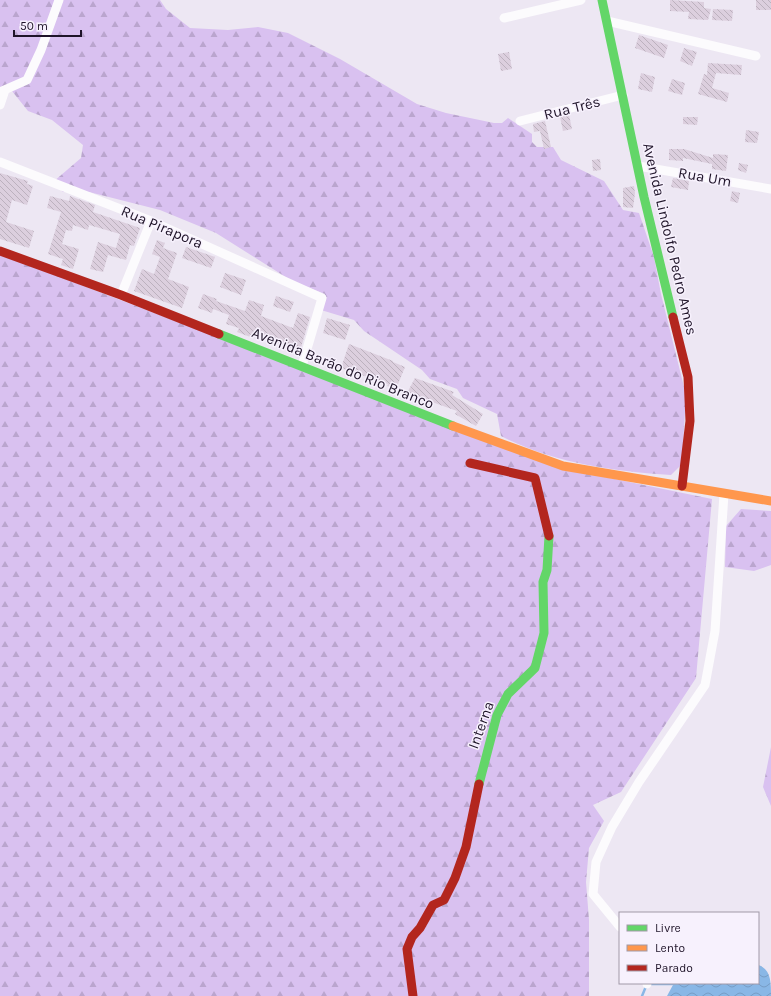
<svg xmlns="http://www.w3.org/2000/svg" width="771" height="996" font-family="Karla,sans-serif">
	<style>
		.forest { fill: url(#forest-firs) }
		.water { fill: url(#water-waves) }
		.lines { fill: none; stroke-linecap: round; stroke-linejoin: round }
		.stream { stroke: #89b7e6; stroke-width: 2.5 }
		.building { fill: url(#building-back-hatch) }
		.street { stroke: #fcfbfd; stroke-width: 9 }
		.fast { stroke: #63d668; stroke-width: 9 }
		.slow { stroke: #ff974d; stroke-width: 9 }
		.jam { stroke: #b3261e; stroke-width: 9 }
		.labels { text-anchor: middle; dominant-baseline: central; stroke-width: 3; stroke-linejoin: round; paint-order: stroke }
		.street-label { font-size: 15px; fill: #1f1429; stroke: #f7f1fd }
	</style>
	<defs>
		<pattern id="forest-firs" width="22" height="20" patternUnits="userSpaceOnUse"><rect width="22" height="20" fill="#d9c1f0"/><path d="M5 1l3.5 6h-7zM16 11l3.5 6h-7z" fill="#baa5ce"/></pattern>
		<pattern id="water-waves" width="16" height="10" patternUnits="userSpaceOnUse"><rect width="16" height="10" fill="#89b7e6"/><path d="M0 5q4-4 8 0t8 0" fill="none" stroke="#769cc5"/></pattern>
		<pattern id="building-back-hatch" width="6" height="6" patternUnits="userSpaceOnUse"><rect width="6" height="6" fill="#dccfde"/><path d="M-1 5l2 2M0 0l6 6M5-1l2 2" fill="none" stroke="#bcb1be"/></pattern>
	</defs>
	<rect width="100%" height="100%" fill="#ede7f3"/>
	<path class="forest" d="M0,0h160l6,9 24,19 38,2 30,-3 30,6 52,26 77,45 29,9 48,10h8l6,-5 24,16v8l5,5h16l8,13 43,21 19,29 16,3 15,44 7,37 25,101 -4,69 -11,11c-59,-4 -117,-12 -170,-39l-4,-22 -34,-16 -6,-9 -27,-10 -8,-9 -58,-39 -10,-11 -33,-10 4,-16 -33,-13 -76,-48 -56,-23 -71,-18h-26l-10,-10 28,-24 2,-13 -31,-25 -24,-9 -20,-25 -8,2z
		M0,254l561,214 151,31 -16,179 -75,114 -28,13 11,16 -15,27 -3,34 3,38v76h-589z
		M741,509l30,2v54l-17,6 -29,-4 1,-41z
		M771,747v59l-8,-19z"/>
	<path class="water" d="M758,965c13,4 13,17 13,31h-104l7,-13h84z"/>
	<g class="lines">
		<path class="stream" d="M642,996l5,-12h25"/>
	</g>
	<path class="building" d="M670,0l34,2v6l7,1 -3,11 -20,-1 1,-7 -19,-1z
		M756,0h15v10h-15z
		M713,9l20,1 -1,11 -20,-1z
		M639,35l29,10 -4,13 -29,-10z
		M684,48l13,4 -5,14 -12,-5z
		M509,52l3,17 -11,2 -3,-17z
		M708,63l34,2 -1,10 -25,-2 -4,15 17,5 -2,9 -29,-8 6,-20 3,1z
		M641,73l14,4 -3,15 -14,-3z
		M672,79l13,4 -3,12 -14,-4z
		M569,115l3,14 -9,2 -3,-14z
		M683,117h15l-1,8 -14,-1z
		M545,121l6,26 -7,2 -4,-18 -6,1 -1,-8z
		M746,130l13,2 -2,11 -12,-1z
		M669,149h15l29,9v-4l15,1 -2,16 -14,-2v-5l-29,-6v3l-14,-1z
		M600,159l1,11 -8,1 -1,-11z
		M739,163l9,2 -2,8 -8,-3z
		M0,173l28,8 -1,3 6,2 -6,19 -15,-5 -6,22 28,9 -5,17 -29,-9z
		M673,178l16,3 -1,9 -17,-3z
		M634,186l1,7 -2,15 -10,-1v-19z
		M732,191l8,2 -2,10 -8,-2z
		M50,196l19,5 1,-5 8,3 17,6 -2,7 47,16 -6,18 -4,-1 -4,15 -18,-5 -5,17 -13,-3 8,-27 18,6 4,-14 -31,-9 -1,5 -15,-5 -1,6 -6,-1 -4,14 17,5 -6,20 -12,-4 2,-6 -15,-5 13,-42 -14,-4z
		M157,240l8,3 -2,5 14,5 -9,26 21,8 -7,21 -48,-17 8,-22 12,5 6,-17 -8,-3z
		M186,247l29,10 -4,11 -29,-10z
		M225,273l21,7 -5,15 -21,-8z
		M203,294l14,5 -1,2 29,10 4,-11 15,5 -3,11 32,12 5,-15 12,4 -10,34 -46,-16 -1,3 -16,-6 2,-4 -13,-4 3,-9 -16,-6 -1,4 -14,-5z
		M276,296l18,6 -4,10 -17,-6z
		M327,318l23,7 -5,15 -22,-7z
		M349,344l44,17v1l12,5 -9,22 -9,-3 1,-2 -47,-16z
		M415,378l39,14 -2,3 31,19 -7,12 -21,-12 2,-3 -50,-18z"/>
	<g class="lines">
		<path class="street" d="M504,18l77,-18
			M607,21l149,35
			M0,92l27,-12 14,-30 18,-50
			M0,105l5,-15
			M520,121l103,-26
			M0,162l151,59 171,77 -20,68
			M638,166l133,23
			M121,295l30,-74
			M620,927l-27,-33 3,-32 16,-35 27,-45 66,-97 10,-54 9,-137
			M647,983v1"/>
		<path class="fast" d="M602,0l42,197 29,120
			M219,334l234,92
			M479,784l18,-69 11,-21 27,-26 9,-35 -1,-51 4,-12 2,-34"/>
		<path class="slow" d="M453,426l110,40 208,35"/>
		<path class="jam" d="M0,251l121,44 98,39
			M673,317l15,60 2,44 -8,65
			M470,463l65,15 14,58
			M413,996l-6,-47 5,-12 8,-9 13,-23 11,-5 11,-22 11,-31 13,-63"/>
	</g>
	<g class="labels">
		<g class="street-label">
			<text transform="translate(572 108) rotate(-14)">Rua Três</text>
			<text transform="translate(705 177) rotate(10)">Rua Um</text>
			<text transform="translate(162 227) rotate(23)">Rua Pirapora</text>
			<text transform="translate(670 239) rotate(77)">Avenida Lindolfo Pedro Ames</text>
			<text transform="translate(343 368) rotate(22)">Avenida Barão do Rio Branco</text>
			<text transform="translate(481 725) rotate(-70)">Interna</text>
		</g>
	</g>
	<rect x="619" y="912" width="140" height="72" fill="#f7f1fd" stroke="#a199a8"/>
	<rect x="627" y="925" width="20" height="6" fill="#63d668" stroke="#a199a8"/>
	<text x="655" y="932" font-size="12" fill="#1f1429">Livre</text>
	<rect x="627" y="945" width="20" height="6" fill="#ff974d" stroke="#a199a8"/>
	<text x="655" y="952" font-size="12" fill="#1f1429">Lento</text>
	<rect x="627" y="965" width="20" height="6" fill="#b3261e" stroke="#a199a8"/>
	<text x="655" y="972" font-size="12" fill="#1f1429">Parado</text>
	<path d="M14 30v6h67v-6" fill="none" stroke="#1f1429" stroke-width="2"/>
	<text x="20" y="30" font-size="12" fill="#1f1429" stroke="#f7f1fd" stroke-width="3" paint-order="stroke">50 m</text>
</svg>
